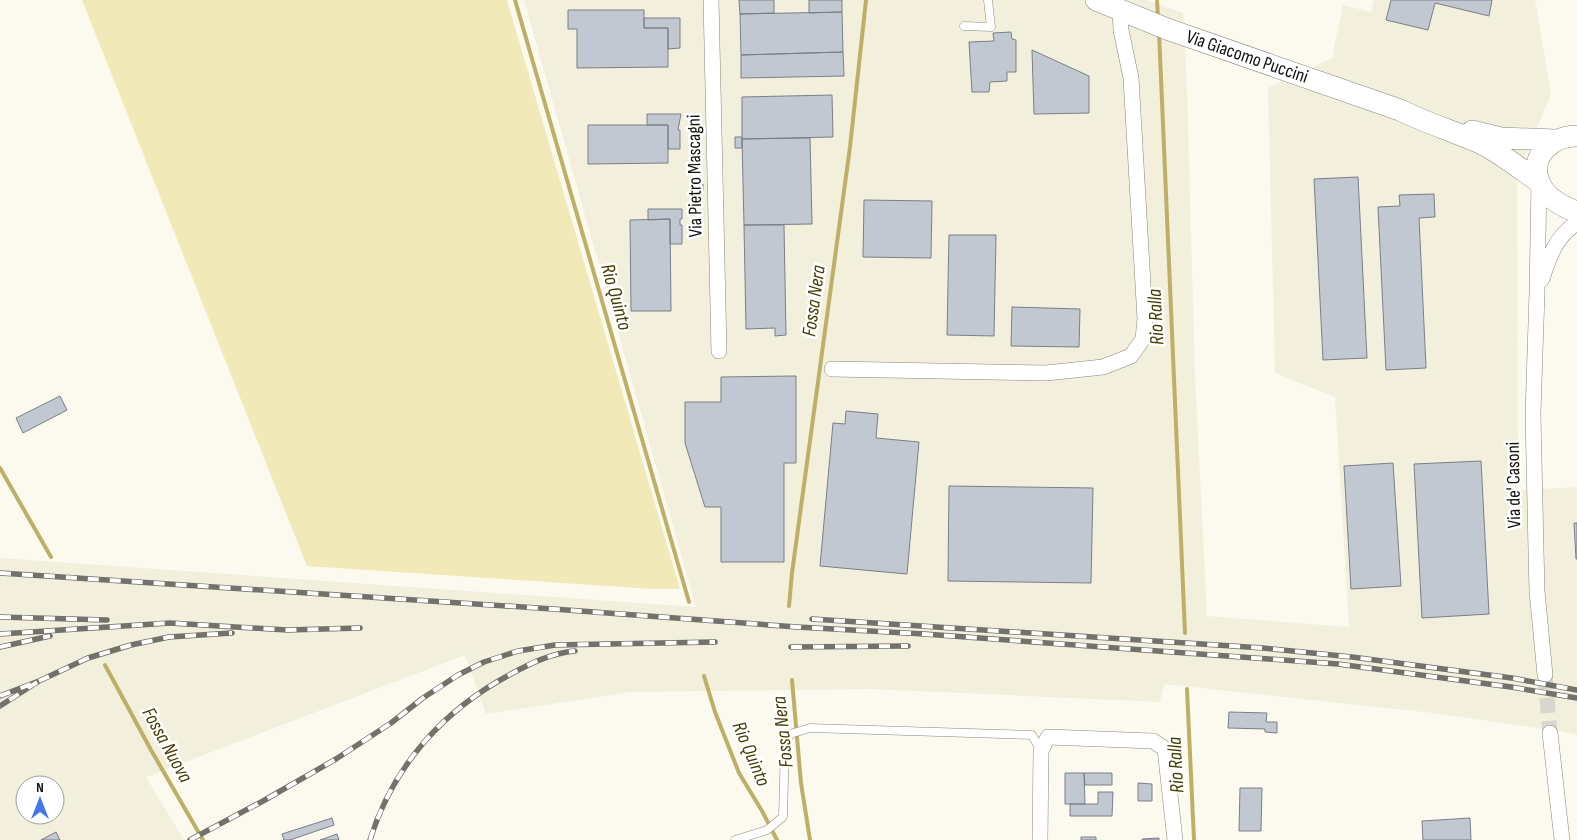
<svg xmlns="http://www.w3.org/2000/svg" width="1577" height="840" font-family="'Sofia Sans Condensed',sans-serif">
	<style>
		.built { fill: #f2efdd; fill-rule: evenodd }
		.green { fill: #f1e9b7 }
		.lines { fill: none; stroke-linecap: round; stroke-linejoin: round }
		.stream { stroke: #bdb066; stroke-width: 4 }
		.building { fill: #c2c8d1; stroke: #7a7f88 }
		.street-tunnel { stroke: #d9d7cd; stroke-width: 15; stroke-dasharray: 15 8; stroke-linecap: butt }
		.lane-casing { stroke: #89877d; stroke-width: 9 }
		.street-casing { stroke: #89877d; stroke-width: 16 }
		.secondary-casing { stroke: #89877d; stroke-width: 22 }
		.lane { stroke: #fff; stroke-width: 8 }
		.street { stroke: #fff; stroke-width: 15 }
		.secondary { stroke: #fff; stroke-width: 21 }
		.rail-casing { stroke: #72716a; stroke-width: 5.5 }
		.rail { stroke: #fff; stroke-width: 4; stroke-dasharray: 11; stroke-linecap: butt }
		.labels { text-anchor: middle; dominant-baseline: central; stroke-width: 5; stroke-linejoin: round; paint-order: stroke }
		.street-label { font-size: 19px; fill: #12110d; stroke: #fff }
		.water-label { font-size: 20px; font-style: italic; fill: #463c00; stroke: #fff }
	</style>
	<rect width="100%" height="100%" fill="#fcfaef"/>
	<path class="built" d="M524,0h623l36,13 4,77 8,286 12,240 142,11 -14,-230 -60,-24 -7,-285 64,-30 11,-53 28,7 3,-12h161l16,94 -34,82 1,314 59,-3v248l-18,-4 -126,-18 -269,-29 -4,18 -289,-13 -240,3 -145,22 -21,-59 -319,122 38,63h-184v-282l696,49zM25,785h30v30h-30z"/>
	<path class="green" d="M82,0h425l173,589h-27l-346,-23z"/>
	<g class="lines">
		<path class="stream" d="M515,0l174,602
			M1157,0l1,18
			M1159,32l26,601
			M0,468l51,89
			M789,606l3,-33 58,-426 16,-147
			M105,665l46,85 52,90
			M704,676l11,36 24,61 23,38 15,29
			M792,680l9,103 9,57
			M1187,689l7,151"/>
	</g>
	<path class="building" d="M739,0h35v13l-34,1z
		M809,0h33v12l-33,1z
		M1391,0h101l-3,16 -54,-13 -7,27 -42,-10z
		M568,10h76v18h24v39l-91,1v-39h-9z
		M842,12l1,40 -102,3 -1,-41z
		M644,18h36v30l-12,1v-21h-24z
		M1011,32l1,7 4,1v32h-9v9l-17,1 -1,10h-17l-3,-50 25,-1 -1,-8z
		M1032,50l57,26v37l-55,1z
		M843,52l1,24 -103,2v-23z
		M832,95l1,42 -91,2v-42z
		M647,114h34l-3,16h2v19h-12v-24h-21z
		M588,125h80v38l-80,1z
		M735,137h7v11h-7z
		M810,138l2,86 -68,1 -2,-86z
		M1358,177l9,181 -44,2 -9,-181z
		M697,184h6v6h-6z
		M1434,194l1,23 -16,1 7,150 -40,2 -8,-163 22,-1 -1,-11z
		M864,200l68,1 -1,57 -68,-1z
		M648,209h34v10h-2v6h2v19h-12v-25l-22,1z
		M670,219l1,92h-40l-1,-91z
		M744,225h40l2,110 -11,1v-8l-29,1z
		M949,235h47l-2,101 -47,-1z
		M1012,307l68,2 -1,38 -68,-1z
		M796,376v87h-12v99h-63v-55h-16l-20,-64v-41h36v-25z
		M60,396l7,14 -44,23 -7,-15z
		M846,411l32,3 -2,24 43,4 -12,132 -87,-8 13,-143 12,1z
		M1481,461l8,153 -67,4 -8,-154z
		M1393,463l8,123 -50,3 -7,-123z
		M949,486l144,2 -2,95 -143,-2z
		M1574,523h3v36h-1z
		M1229,712l38,1 -1,9h11v11l-12,-1v-3l-37,-1z
		M1065,773h19l1,31h-20z
		M1084,773h28v12h-27z
		M1138,783l14,1v17h-14z
		M1240,788h22l-1,43h-22z
		M1098,792h15l-1,24h-42v-12h28z
		M332,818l2,7 -44,15h-6l-2,-6z
		M1470,818l1,22h-48l-1,-19z
		M56,832l4,8h-19z
		M337,834l2,6h-19z
		M1081,837h15v3h-15z
		M1159,838v2h-17v-1z"/>
	<g class="lines">
		<path class="street-tunnel" d="M1545,675l5,58"/>
		<g class="lane-casing">
			<path id="lane" d="M964,26l27,1 -3,-27
				M735,840l32,-10 16,-13 2,-72 5,-11 20,-6 222,7 9,16"/>
		</g>
		<g class="street-casing">
			<path id="street" d="M711,0l8,351
				M1539,182l-2,111 -4,121 3,136 1,41 8,84
				M1542,279c7,-22 14,-43 35,-56
				M832,369l214,4 57,-6 28,-11 12,-17 2,-20 -14,-241 -10,-48 -1,-20
				M1550,733l12,107
				M1040,840l1,-89 7,-14 105,4 12,8 10,91"/>
		</g>
		<g class="secondary-casing">
			<path id="secondary" d="M1096,0l71,29 233,81c26,13 53,21 80,33 21,10 39,25 59,39
				M1472,131l29,7 55,2
				M1577,136c-24,0 -48,19 -38,45 5,16 24,26 38,31"/>
		</g>
		<use href="#lane" class="lane"/>
		<use href="#street" class="street"/>
		<use href="#secondary" class="secondary"/>
		<g class="rail-casing">
			<path id="rail" d="M0,573l553,36 244,18 127,7 414,30 173,23 66,11
				M0,617l107,3
				M812,619l451,29 89,9 160,21 65,12
				M0,634l170,-11 117,7 73,-2
				M0,647l50,-11
				M791,647l117,-1
				M39,681l49,-23 43,-13 38,-8 63,-4
				M0,696l39,-15 -39,25
				M190,840l73,-39 73,-42 55,-36 32,-25 35,-23 26,-13 34,-11 37,-6 160,-3
				M370,840c23,-74 73,-130 141,-166 20,-11 41,-21 64,-23"/>
		</g>
		<use href="#rail" class="rail"/>
	</g>
	<g class="labels">
		<g class="street-label">
			<text transform="translate(1247 57) rotate(19)">Via Giacomo Puccini</text>
			<text transform="translate(695 176) rotate(-91)">Via Pietro Mascagni</text>
			<text transform="translate(1514 485) rotate(-91)">Via de' Casoni</text>
		</g>
		<g class="water-label">
			<text transform="translate(616 297) rotate(74)">Rio Quinto</text>
			<text transform="translate(814 301) rotate(-82)">Fossa Nera</text>
			<text transform="translate(1156 317) rotate(-93)">Rio Ralla</text>
			<text transform="translate(783 732) rotate(-96)">Fossa Nera</text>
			<text transform="translate(167 745) rotate(61)">Fossa Nuova</text>
			<text transform="translate(751 754) rotate(67)">Rio Quinto</text>
			<text transform="translate(1176 765) rotate(-93)">Rio Ralla</text>
		</g>
	</g>
	<g transform="translate(40 800)"><circle r="24" fill="#ffffff" stroke="#a0a09e"/>
	<path d="M0-4L9 19L0 12L-9 19Z" fill="#4378e9"/>
	<text y="-8" font-size="14" font-weight="bold" text-anchor="middle" fill="#12110d">N</text>
	</g>
</svg>
